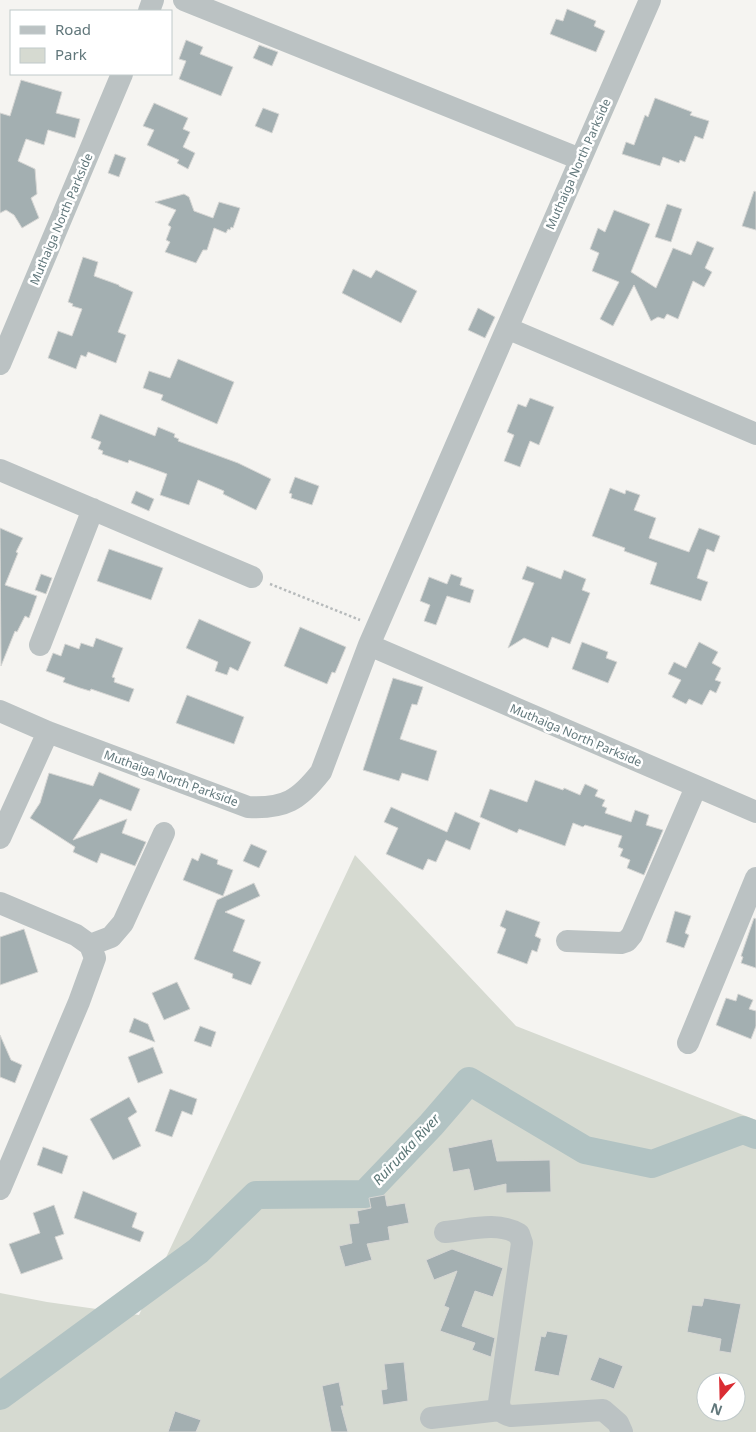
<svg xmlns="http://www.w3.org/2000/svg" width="756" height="1432" font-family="'Noto Sans',sans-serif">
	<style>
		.green { fill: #d6dad1; fill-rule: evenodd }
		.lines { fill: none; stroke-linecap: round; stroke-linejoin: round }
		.river { stroke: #b2c3c3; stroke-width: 28 }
		.building { fill: #a3afb1; stroke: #d6d6d4 }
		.path { stroke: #b6babb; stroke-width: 2.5; stroke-dasharray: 2.5 2.5; stroke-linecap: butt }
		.minor { stroke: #bbc2c3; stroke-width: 22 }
		.labels { text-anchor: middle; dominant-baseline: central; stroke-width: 5; stroke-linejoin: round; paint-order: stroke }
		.street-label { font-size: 12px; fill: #61777b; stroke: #fff }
		.water-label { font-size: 14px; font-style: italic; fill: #5c7777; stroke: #fff }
	</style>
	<rect width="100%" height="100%" fill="#f5f4f1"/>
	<path class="green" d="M355,855l161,171 240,94v312h-756v-139l47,9 92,13zM706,1382h30v30h-30z"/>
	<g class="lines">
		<path class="river" d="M0,1396l198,-145 58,-56 109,-1 66,-69 38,-44 116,69 67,14 91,-34 13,5"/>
	</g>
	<path class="building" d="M567,9l29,12 -2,5 11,5 -9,21 -46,-18 6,-15 7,2z
		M186,40l17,7 -3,7 33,13 -12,29 -42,-17 7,-18 -7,-2z
		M259,45l19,7 -6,14 -19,-8z
		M21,80l41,12 -6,21 24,6 -5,19 -27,-8 -4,15 -18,-6 -8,22 17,8 2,25 -6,4 8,20 -17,10 -8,-13 -8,-5 -6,3v-100l10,3z
		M655,98l37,14 -2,3 19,6 -6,18 -8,-3 -10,26 -5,-2 -1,3 -16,-6 -3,9 -38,-12 4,-12 8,3 11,-30 3,2z
		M154,103l34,15 -5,11 7,3 -7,15 12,6 -7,16 -11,-6 2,-3 -32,-15 7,-15 -11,-4z
		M263,108l16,6 -7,19 -17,-7z
		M115,154l11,4 -7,19 -11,-4z
		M754,191l2,1v38l-14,-4z
		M184,194l5,3 5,14 19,7 6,-16 21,6 -7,20 -2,-1 -1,3 -2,-1 -2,4 -12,-5 -7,22h-4l-7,13 -31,-11 5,-10 -4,-2 5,-13 -3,-2 8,-15 -21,-8z
		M667,204l15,5 -11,33 -16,-5z
		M614,210l36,14 -19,48 25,16 17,-40 18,7 6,-14 17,7 -9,20 7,4 -8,15 -11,-6 -15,38 -11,-5 -3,5 -6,-2 -7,4 -17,-36 -21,41 -13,-7 19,-37 -27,-11 7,-18 -9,-4 8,-21 7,4z
		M83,257l15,5 -4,14 25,9v1l14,6 -15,40 8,3 -10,28 -28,-11 -2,5 -5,-2 -5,14 -28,-11 10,-27 14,5 10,-27 -10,-3 1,-2 -5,-2z
		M353,269l18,9 5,-8 41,21 -16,32 -59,-30z
		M478,308l17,9 -10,21 -17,-8z
		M178,359l56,23 -17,42 -56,-24 2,-5 -20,-7 6,-17 21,7z
		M530,398l24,9 -15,38 -9,-4 -10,26 -16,-6 10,-26 -7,-3 11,-28 8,3z
		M100,414l55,22 3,-9 17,7 -1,3 5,2 -1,2 60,22 33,16 -15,31 -33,-16 1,-3 -26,-11 -9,25 -29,-10 7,-21 -38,-14 -1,3 -26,-9 1,-3 -5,-2 3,-7 -10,-4z
		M295,477l24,9 -7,19 -21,-7 1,-4 -3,-1z
		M610,488l15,6 1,-4 14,5 -6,15 22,8 -7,20 40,14 10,-24 21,8 -6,16 -7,-3 -10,29 11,4 -7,19 -51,-17 7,-21 -33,-12 1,-3 -33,-12z
		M136,491l18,8 -5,12 -18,-8z
		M0,528l23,10 -7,14 2,1 -13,32 32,11 -8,22 -4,-2 -8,16 -2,-1 -14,35z
		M109,549l54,19 -12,32 -54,-19z
		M527,566l34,13 3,-9 22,9 -4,11 8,3 -20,51 -18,-7 -4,11 -24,-10 -16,10 26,-65 -12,-4z
		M41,574l11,4 -6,16 -11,-4z
		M451,574l11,4 -2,7 14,5 -4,13 -23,-7 -11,29 -12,-4 6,-16 -10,-4 9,-24 18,7z
		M199,619l52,23 -13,29 -8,-4 -3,8 -12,-4 3,-9 -32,-14z
		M300,627l46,20 -11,26 -3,-1 -5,12 -43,-18z
		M96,638l27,10 -11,29 3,1 -1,4 20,7 -5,13 -38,-13 -1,2 -10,-3 -17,-6 2,-4 -19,-7 7,-18 8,3 4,-12 14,5 2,-6 12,4z
		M582,642l26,10 -2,6 11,4 -9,21 -36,-14z
		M699,642l19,10 -6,11 9,5 -6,12 6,2 -5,11 -6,-3 -8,15 -13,-6 -3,5 -14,-7 9,-17 -13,-6 6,-12 12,6z
		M393,678l30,9 -6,18 -5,-1 -12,35 37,12 -9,30 -26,-8 -3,8 -36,-11z
		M187,695l57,22 -10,27 -58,-21z
		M99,772l41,17 -9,22 -31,-12 -27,41 54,-21 -5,14 24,9 -11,24 -34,-13 -4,10 -24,-11 2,-5 -45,-29 10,-15 9,-30 44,13z
		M535,780l28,10 1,-2 16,7 5,-11 13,6 -3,6 10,4 -3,6 5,2 -2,5 26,9 4,-12 14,5 -3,10 17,5 -19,45 -17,-7 3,-8 -10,-4 3,-7 -5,-2 4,-11 -37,-11 -2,2 -10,-4 -8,23 -46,-17 -2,4 -37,-16 10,-28 37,13z
		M391,807l56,25 8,-20 25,11 -10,27 -24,-10 -10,22 -8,-3 -5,11 -37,-16 12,-26 -14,-6z
		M251,844l16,7 -8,17 -16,-7z
		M201,853l17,7 -1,4 16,6 -10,26 -40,-16 9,-22 6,3z
		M254,883l6,13 -35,16 20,8 -12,31 28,11 -10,23 -19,-7 1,-4 -39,-15 23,-59z
		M506,910l34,12 -5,14 6,3 -4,13 -5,-2 -5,14 -30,-11 9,-24 -6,-3z
		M675,911l16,5 -6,17 4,2 -5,13 -18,-6z
		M754,918l2,1v49l-15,-5 2,-6 -2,-1z
		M24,929l14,43 -38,13v-48z
		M177,982l13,27 -26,11 -12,-27z
		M738,994l15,6 -4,9 7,2v15l-5,13 -35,-14 10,-27 10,3z
		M134,1018l14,6 7,18 -26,-10z
		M200,1026l16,6 -5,15 -17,-6z
		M0,1035l11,25 11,5 -7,18 -15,-6z
		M153,1047l10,26 -25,10 -10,-26z
		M170,1089l27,10 -5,16 -10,-4 -10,26 -17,-6z
		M129,1097l8,15 -9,6 13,28 -28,14 -23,-41z
		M492,1139l5,22 53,-1 1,32 -45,1v-9l-32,7 -5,-22 -16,3 -5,-24z
		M43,1147l25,9 -6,18 -25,-9z
		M83,1191l54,22 -5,14 12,5 -4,10 -66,-24z
		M385,1195l2,11 18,-3 4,20 -21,4 2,13 -23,4 5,16 -27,7 -6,-21 13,-3 -3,-19 10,-1 -2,-12 14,-3 -2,-10z
		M54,1205l10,29 -9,3 8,22 -42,15 -12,-30 31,-11 -7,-20z
		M452,1249l51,19 -10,29 -18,-6 -13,35 33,12 -4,19 -19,-7 3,-7 -35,-12 9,-23 -5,-2 13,-35 -23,9 -8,-20z
		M704,1298l37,6 -10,49 -12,-2 2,-12 -34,-7 5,-27 10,1z
		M547,1331l21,4 -9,41 -25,-5 7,-35 4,1z
		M599,1357l24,9 -9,23 -24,-9z
		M404,1362l4,39 -25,4 -2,-15 6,-1 -3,-25z
		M339,1382l5,24h-3l7,26h-17l-9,-46z
		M175,1411l26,9 -5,12h-28z"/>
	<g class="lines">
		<path class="path" d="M270,584l90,36"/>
		<path class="minor" d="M184,0l396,159
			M149,11l4,-11
			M507,328l249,106
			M0,364l122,-290
			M0,470l252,107
			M40,645l53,-136
			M369,645l387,167
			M0,711l48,21 200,75c37,2 51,-7 73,-35l48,-127 281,-645
			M0,838l48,-106
			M0,903l76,32 14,10 5,13 -16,44 -79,187
			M567,941l54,2 6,-2 5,-6 64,-148
			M90,945l21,-8 12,-14 41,-90
			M688,1043l68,-165
			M445,1232c24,-2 52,-11 74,2l3,9 -23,159c1,9 3,12 12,14l92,-6 15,13 4,9
			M431,1418l69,-8"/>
	</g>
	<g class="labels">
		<g class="street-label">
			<text transform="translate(578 164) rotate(-66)">Muthaiga North Parkside</text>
			<text transform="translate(61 219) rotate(-67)">Muthaiga North Parkside</text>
			<text transform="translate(576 735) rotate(23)">Muthaiga North Parkside</text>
			<text transform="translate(171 778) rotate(20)">Muthaiga North Parkside</text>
		</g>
		<g class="water-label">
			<text transform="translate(406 1149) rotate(-47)">Ruiruaka River</text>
		</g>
	</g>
	<rect x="10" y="10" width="162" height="65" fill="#ffffff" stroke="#c0c9ca"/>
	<rect x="20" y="26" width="25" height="8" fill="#bbc2c3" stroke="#c0c9ca"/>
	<text x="55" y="35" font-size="15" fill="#61777b">Road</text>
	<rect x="20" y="48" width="25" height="15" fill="#d6dad1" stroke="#c0c9ca"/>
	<text x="55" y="60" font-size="15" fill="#61777b">Park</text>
	<g transform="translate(721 1397) rotate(200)"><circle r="24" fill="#ffffff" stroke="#c0c9ca"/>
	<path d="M0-4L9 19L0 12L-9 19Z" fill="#da2d33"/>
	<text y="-8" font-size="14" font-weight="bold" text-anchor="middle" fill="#61777b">N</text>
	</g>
</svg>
